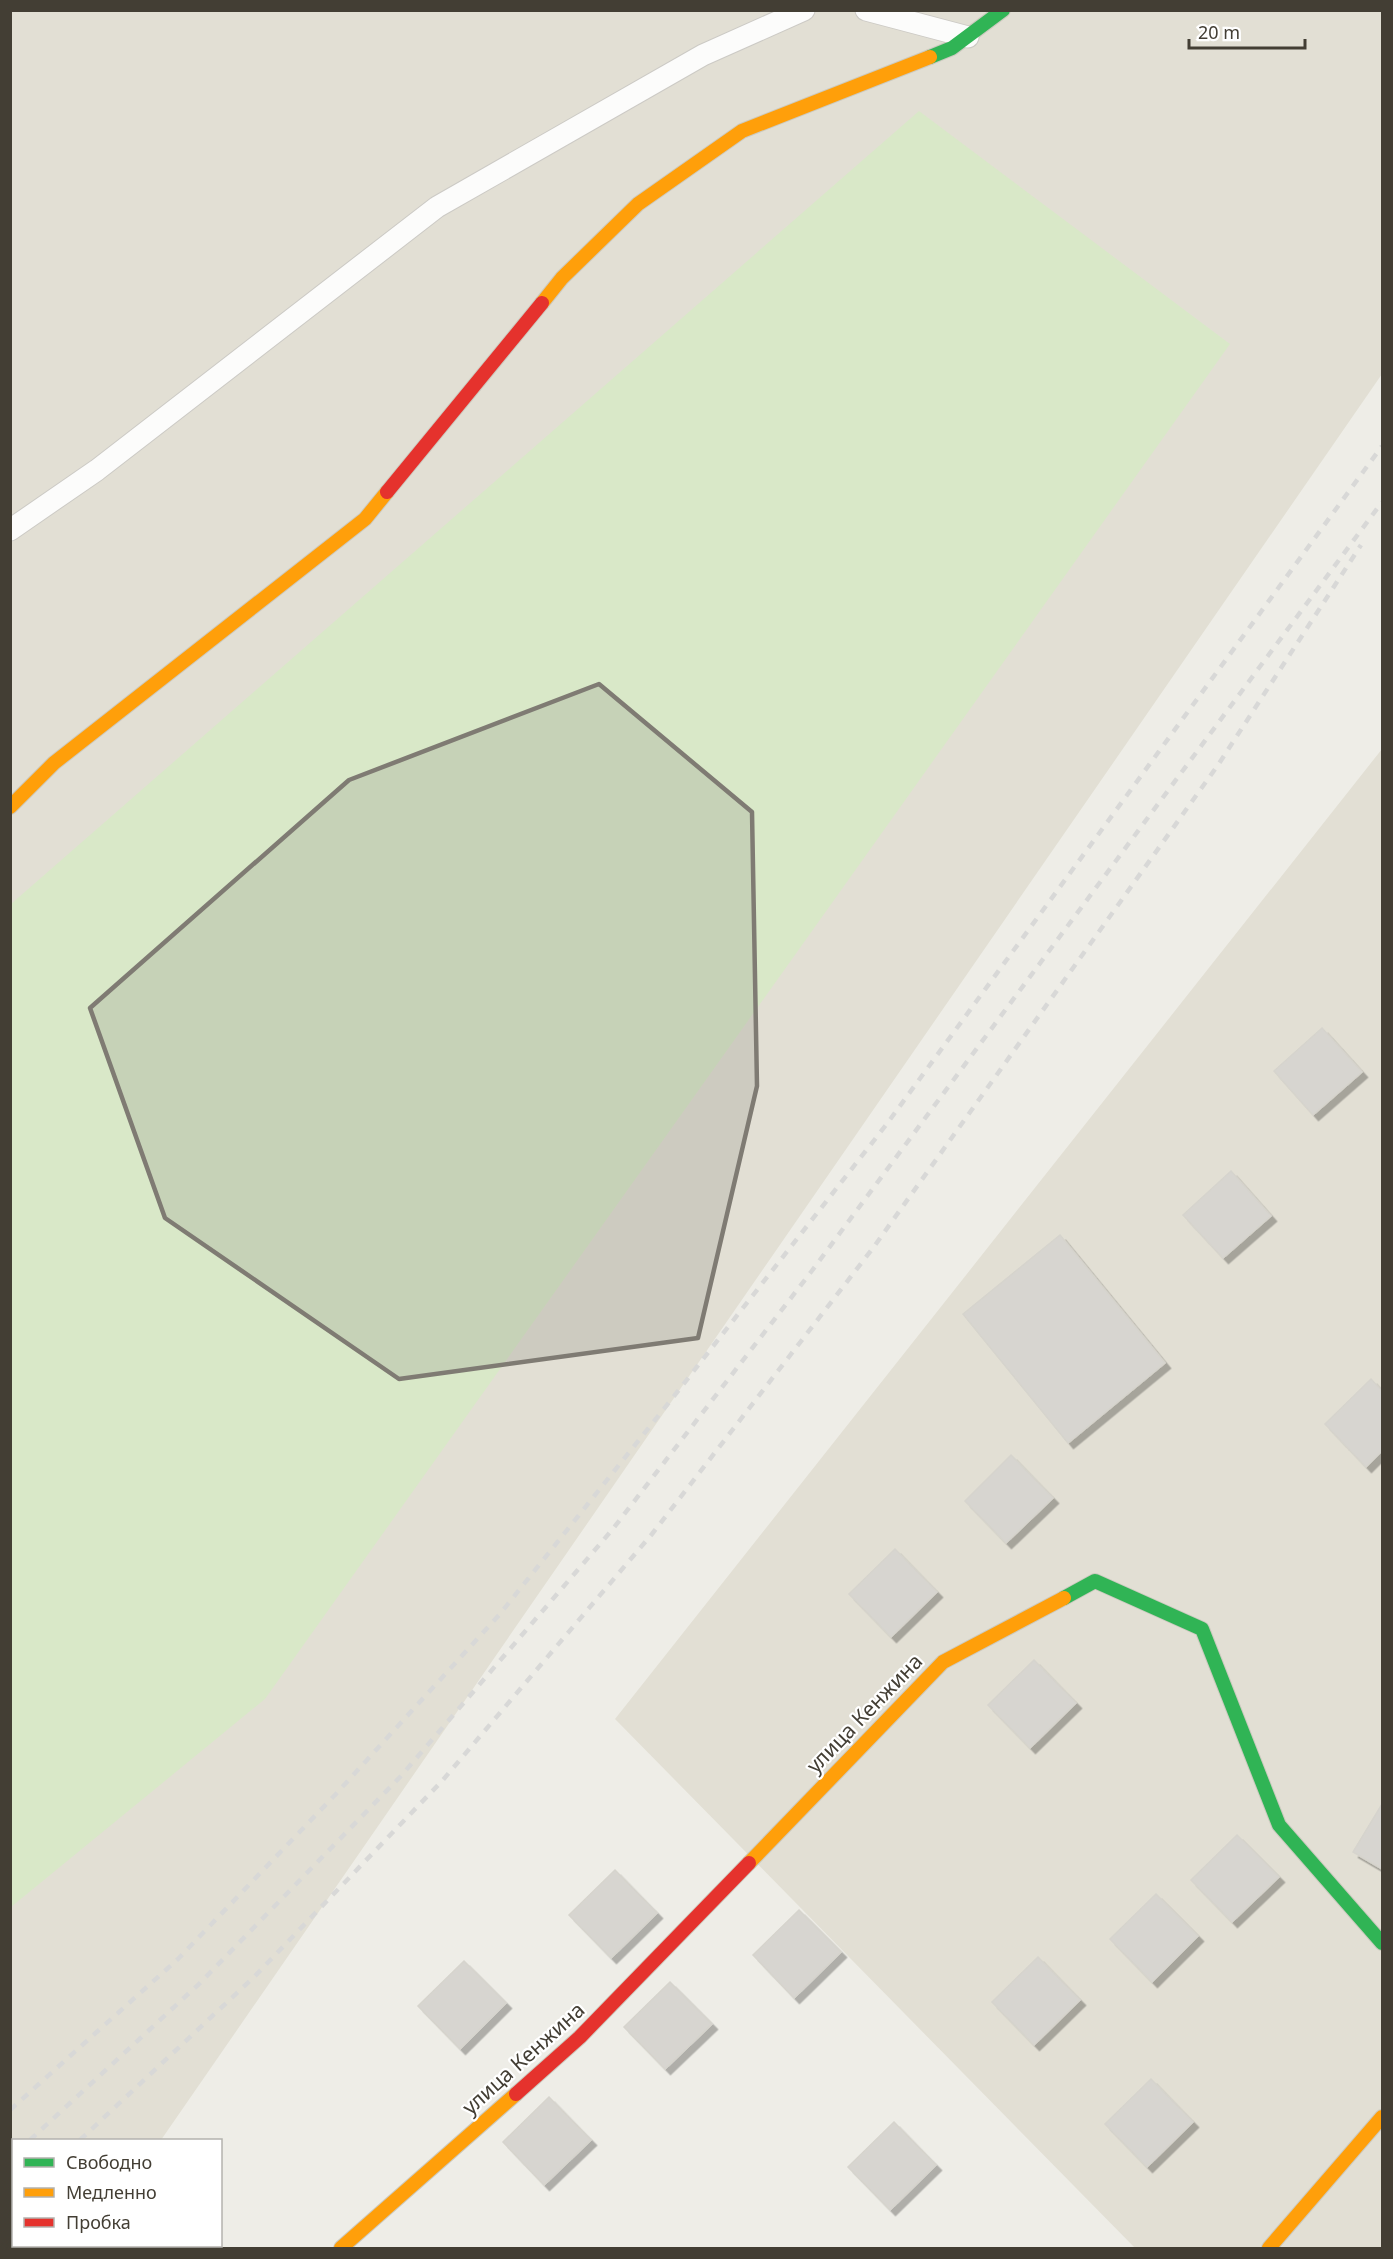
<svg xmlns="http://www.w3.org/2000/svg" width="1393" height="2259" font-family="'Noto Sans',sans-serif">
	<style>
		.residential { fill: #e2dfd4 }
		.green { fill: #d9e8c8 }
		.building { fill: #d7d5d0; stroke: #d6d4cd; stroke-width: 1.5; filter: url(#shadow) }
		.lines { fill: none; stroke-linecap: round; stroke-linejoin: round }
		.lane-casing { stroke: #cccac5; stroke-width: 23 }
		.fast-casing { stroke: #cccabf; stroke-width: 16 }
		.slow-casing { stroke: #cccabf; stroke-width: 16 }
		.jam-casing { stroke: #cccabf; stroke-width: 16 }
		.lane { stroke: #fcfcfb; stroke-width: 21 }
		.fast { stroke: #30b455; stroke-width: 14 }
		.slow { stroke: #ff9f0a; stroke-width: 14 }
		.jam { stroke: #e5322d; stroke-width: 14 }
		.rail { stroke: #d8d8d7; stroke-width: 4.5; stroke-dasharray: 8 8; stroke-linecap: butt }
		.marked { fill: #7f7b73; fill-opacity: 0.2; stroke: #7f7b73; stroke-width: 4.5; stroke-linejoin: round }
		.labels { text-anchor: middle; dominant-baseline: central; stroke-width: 4.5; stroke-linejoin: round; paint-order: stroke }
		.street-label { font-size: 21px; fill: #433e34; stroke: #fff }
	</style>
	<defs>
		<filter id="shadow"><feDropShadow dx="5.5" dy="5.5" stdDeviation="0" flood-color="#0004"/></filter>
	</defs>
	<rect width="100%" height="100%" fill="#eeede7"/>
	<path class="residential" d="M11,11h1371v363l-1221,1766h-147v106h74l-2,2h-75z
		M1382,749v1499h-247l-520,-529z"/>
	<path class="green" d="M919,111l311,233 -965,1355 -254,208v-1003z"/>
	<path class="building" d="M1322,1028l40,44 -49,43 -39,-44z
		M1231,1171l40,45 -48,42 -40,-43z
		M1060,1235l105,128 -97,80 -105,-129z
		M1371,1379l11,12v60l-16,16 -41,-43z
		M1011,1455l42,43 -47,45 -41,-42z
		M895,1549l42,43 -46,45 -42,-43z
		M1034,1660l42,43 -46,45 -42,-43z
		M1382,1804v65l-29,-17z
		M1237,1835l42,42 -47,45 -41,-42z
		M615,1870l42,43 -46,45 -42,-43z
		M1156,1894l42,42 -46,46 -42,-43z
		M799,1910l42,42 -47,46 -41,-43z
		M1038,1957l42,43 -46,45 -42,-43z
		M464,1961l42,42 -46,46 -42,-43z
		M670,1982l42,42 -47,45 -41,-42z
		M1151,2079l42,43 -46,45 -42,-43z
		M549,2097l42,43 -47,45 -41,-43z
		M894,2122l42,43 -46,45 -42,-43z"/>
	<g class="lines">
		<g class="lane-casing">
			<path id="lane" d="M866,10l102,27
				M10,530l87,-60 340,-263 266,-152 101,-45"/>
		</g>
		<g class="fast-casing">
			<path id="fast" d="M930,57l22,-9 51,-38
				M1064,1598l31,-17 107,48 77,196 103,118"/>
		</g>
		<g class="slow-casing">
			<path id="slow" d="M542,303l20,-25 76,-74 104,-73 188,-74
				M10,807l44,-44 311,-244 22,-27
				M749,1863l194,-201 121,-64
				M341,2248l175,-154
				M1269,2248l113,-131"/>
		</g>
		<g class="jam-casing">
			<path id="jam" d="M387,492l155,-189
				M516,2094l64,-57 169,-174"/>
		</g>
		<use href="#lane" class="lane"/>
		<use href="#fast" class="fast"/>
		<use href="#slow" class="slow"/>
		<use href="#jam" class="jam"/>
		<path class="rail" d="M10,2110l168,-151 157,-164 165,-181 171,-214 215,-275 496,-679
			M30,2140l169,-156 202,-208 211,-246 199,-258 571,-770
			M80,2140l174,-163 188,-196 210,-247 221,-286 345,-483 143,-220
			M10,2158l4,-3
			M10,2204l4,-3"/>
	</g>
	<path class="marked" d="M599,684l153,128 5,274 -59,252 -299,41 -234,-161 -75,-210 259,-228z"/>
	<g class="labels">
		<g class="street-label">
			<text transform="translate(864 1713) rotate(-46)">улица Кенжина</text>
			<text transform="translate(523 2058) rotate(-42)">улица Кенжина</text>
		</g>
	</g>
	<rect width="1393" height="2259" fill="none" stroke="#433e34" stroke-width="24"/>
	<rect x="12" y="2139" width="210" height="108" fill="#ffffff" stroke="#b4b2ae" stroke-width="1.5"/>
	<rect x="24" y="2158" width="30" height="9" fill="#30b455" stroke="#b4b2ae" stroke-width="1.5"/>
	<text x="66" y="2169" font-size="18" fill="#433e34">Свободно</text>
	<rect x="24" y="2188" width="30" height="9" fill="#ff9f0a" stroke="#b4b2ae" stroke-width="1.5"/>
	<text x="66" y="2199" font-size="18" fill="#433e34">Медленно</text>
	<rect x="24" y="2218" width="30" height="9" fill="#e5322d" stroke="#b4b2ae" stroke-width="1.5"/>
	<text x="66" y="2229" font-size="18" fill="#433e34">Пробка</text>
	<path d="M1189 39v9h116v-9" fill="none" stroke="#433e34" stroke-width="3"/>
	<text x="1198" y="39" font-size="18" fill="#433e34" stroke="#ffffff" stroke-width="4.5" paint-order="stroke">20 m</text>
</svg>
